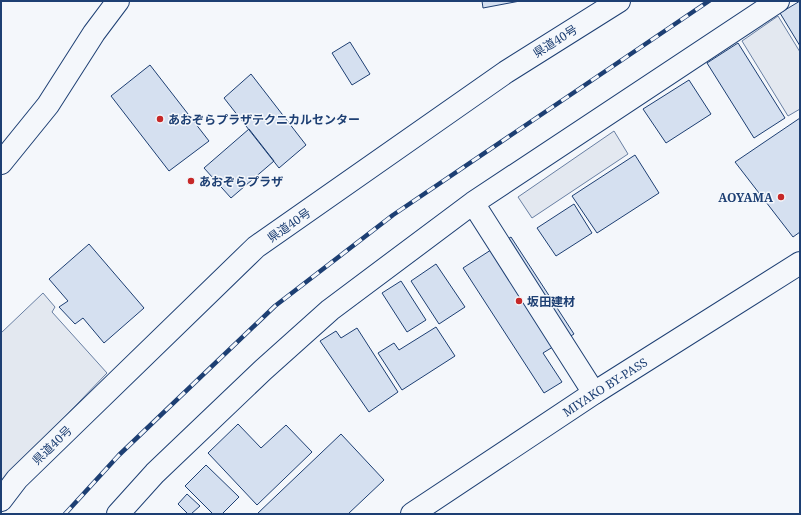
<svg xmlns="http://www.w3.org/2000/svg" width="801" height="515" font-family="'Noto Serif','Noto Sans JP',serif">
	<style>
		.parking { fill: #e3e8f0; stroke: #687fa3 }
		.building { fill: #d5e0f0; stroke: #1d3f73 }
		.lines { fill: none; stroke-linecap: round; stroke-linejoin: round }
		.minor-casing { stroke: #1d3f73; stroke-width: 24 }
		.primary-casing { stroke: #1d3f73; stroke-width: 24 }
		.trunk-casing { stroke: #1d3f73; stroke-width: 24 }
		.minor { stroke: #f4f7fb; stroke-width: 22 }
		.primary { stroke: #f4f7fb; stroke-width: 22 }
		.trunk { stroke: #f4f7fb; stroke-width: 22 }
		.rail-casing { stroke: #1d3f73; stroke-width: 4.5 }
		.rail { stroke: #f4f7fb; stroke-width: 3; stroke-dasharray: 9; stroke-linecap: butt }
		.poi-dot { fill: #c62828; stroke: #f4f7fb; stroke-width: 1.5 }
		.labels { text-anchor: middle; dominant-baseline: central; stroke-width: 3; stroke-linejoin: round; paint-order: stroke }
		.street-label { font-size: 12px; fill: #1d3f73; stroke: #f4f7fb }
		.poi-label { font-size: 12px; font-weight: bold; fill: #1d3f73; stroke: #f4f7fb; text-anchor: start }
	</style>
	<rect width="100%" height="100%" fill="#f4f7fb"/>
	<path class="parking" d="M778,16l22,36v57l-12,7 -46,-75z
		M614,131l14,23 -96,64 -14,-21z
		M43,293l12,14 -3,5 55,61 -106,110v-150z"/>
	<path class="building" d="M482,1h38l-37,7z
		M800,1v45l-20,-33z
		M350,42l20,32 -18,11 -20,-32z
		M738,43l47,75 -31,20 -47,-75z
		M150,65l59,76 -40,30 -58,-75z
		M251,74l55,71 -27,23 -55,-70z
		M689,80l22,34 -45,29 -23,-34z
		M800,118v114l-7,5 -58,-75z
		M249,129l25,32 -43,37 -27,-30z
		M635,155l24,38 -62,40 -25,-37z
		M574,204l18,29 -36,23 -19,-28z
		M511,237l63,97 -31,19 19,29 -18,11 -81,-125z
		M89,244l55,64 -40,35 -21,-25 -8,6 -16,-17 9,-6 -19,-22z
		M436,264l29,43 -26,17 -28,-43z
		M401,281l25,39 -19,12 -25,-39z
		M436,327l19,29 -53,34 -24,-37 16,-10 5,7z
		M357,328l41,64 -29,20 -49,-71 16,-10 5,7z
		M238,424l23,24 25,-23 26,27 -55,53 -49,-52z
		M341,434l43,46 -36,34h-91z
		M206,465l33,32 -17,17h-9l-28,-28z
		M187,494l13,12 -9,8h-3l-10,-10z"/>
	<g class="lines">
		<g class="minor-casing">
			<path id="minor" d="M1,163l47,-58 46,-72 24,-32
				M473,203l121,190
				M118,514l37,-41 108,-103 67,-60 143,-107 305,-202"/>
		</g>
		<g class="primary-casing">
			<path id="primary" d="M1,500l16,-21 239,-232 250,-175 113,-71"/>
		</g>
		<g class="trunk-casing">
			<g id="trunk">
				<path id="s1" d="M412,514l182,-121 206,-130"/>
			</g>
		</g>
		<use href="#minor" class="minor"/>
		<use href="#primary" class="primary"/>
		<use href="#trunk" class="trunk"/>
		<g class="rail-casing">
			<path id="rail" d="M65,514l54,-59 156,-149 118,-91 316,-214"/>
		</g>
		<use href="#rail" class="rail"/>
	</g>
	<g class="poi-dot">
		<circle cx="160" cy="119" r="4"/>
		<circle cx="191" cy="181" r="4"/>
		<circle cx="781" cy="197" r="4"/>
		<circle cx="519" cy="301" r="4"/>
	</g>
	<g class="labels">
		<g class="street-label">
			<text transform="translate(555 41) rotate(-32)">県道40号</text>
			<text transform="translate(289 225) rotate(-35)">県道40号</text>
			<text stroke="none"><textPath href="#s1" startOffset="231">MIYAKO BY-PASS</textPath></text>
			<text transform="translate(52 445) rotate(-44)">県道40号</text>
		</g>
		<g class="poi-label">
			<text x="168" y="119">あおぞらプラザテクニカルセンター</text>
			<text x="199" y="181">あおぞらプラザ</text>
			<text x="773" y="197" text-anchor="end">AOYAMA</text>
			<text x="527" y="301">坂田建材</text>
		</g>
	</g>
	<rect width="801" height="515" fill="none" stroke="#1d3f73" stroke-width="4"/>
</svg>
